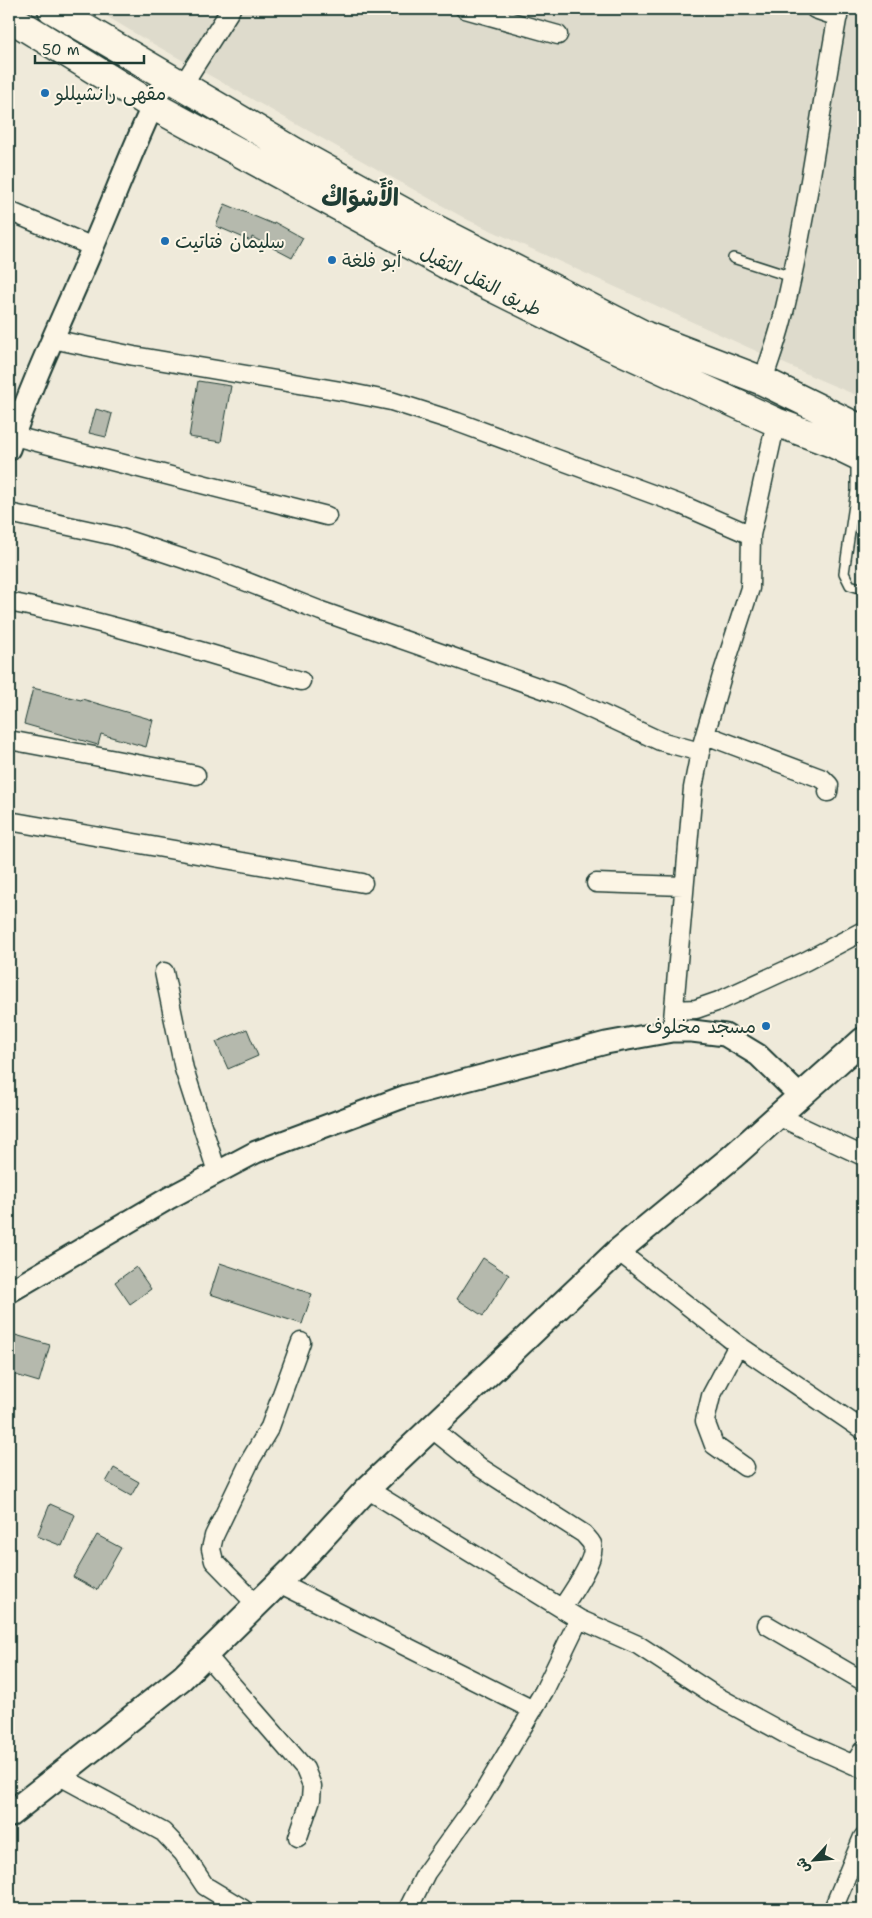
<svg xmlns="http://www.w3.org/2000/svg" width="872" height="1918" font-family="'Shantell Sans','Playpen Sans Arabic',sans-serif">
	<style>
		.built { fill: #dedbcc }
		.building { fill: #b5b9ad; stroke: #1f3d34 }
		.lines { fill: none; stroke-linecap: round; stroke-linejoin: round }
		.service-casing { stroke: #1f3d34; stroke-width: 12 }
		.minor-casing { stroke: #1f3d34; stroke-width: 21 }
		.tertiary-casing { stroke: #1f3d34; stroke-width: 25 }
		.secondary-casing { stroke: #1f3d34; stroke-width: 28 }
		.trunk-casing { stroke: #1f3d34; stroke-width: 31 }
		.service { stroke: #fcf5e5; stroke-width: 9 }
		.minor { stroke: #fcf5e5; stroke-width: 18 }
		.tertiary { stroke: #fcf5e5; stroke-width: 21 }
		.secondary { stroke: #fcf5e5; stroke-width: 24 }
		.trunk { stroke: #fcf5e5; stroke-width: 28 }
		.poi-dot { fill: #1f6fb2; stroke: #fcf5e5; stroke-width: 2 }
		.labels { text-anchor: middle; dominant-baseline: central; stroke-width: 4; stroke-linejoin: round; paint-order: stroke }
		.poi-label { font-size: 19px; fill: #1f3d34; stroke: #fcf5e5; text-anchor: start }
		.street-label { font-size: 19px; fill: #1f3d34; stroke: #fcf5e5 }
		.district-label { font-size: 24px; font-weight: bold; fill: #1f3d34; stroke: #fcf5e5 }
	</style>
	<rect width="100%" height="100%" fill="#efeada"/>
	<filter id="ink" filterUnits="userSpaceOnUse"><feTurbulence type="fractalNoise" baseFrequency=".02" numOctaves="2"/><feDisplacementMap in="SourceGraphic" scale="10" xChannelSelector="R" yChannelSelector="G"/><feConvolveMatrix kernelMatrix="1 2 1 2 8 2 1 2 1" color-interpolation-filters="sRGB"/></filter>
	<g filter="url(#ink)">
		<path class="built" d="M95,9h768v389l-45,-19 -350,-159 -327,-183z"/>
		<path class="building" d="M225,204l48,20 1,-2 29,16 -11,20 -40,-21 -1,4 -35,-15z
			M198,381l33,5 -10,56 -32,-5z
			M96,409l16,5 -6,23 -17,-4z
			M33,688l48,12 1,-1 71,21 -7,27 -45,-13 -3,11 -74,-21z
			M247,1029l11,27 -30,13 -12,-27z
			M483,1258l26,17 -26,41 -26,-17z
			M220,1263l92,31 -10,30 -92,-30z
			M136,1267l15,22 -21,15 -15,-22z
			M12,1334l38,11 -11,37 -30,-9v-28z
			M114,1468l25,14 -8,14 -25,-14z
			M50,1504l25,11 -13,31 -25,-10z
			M97,1535l24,13 -24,42 -24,-13z"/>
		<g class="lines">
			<g class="service-casing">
				<path id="service" d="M733,258l59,19
					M856,460v31l-12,82 6,12 13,4"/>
			</g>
			<g class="minor-casing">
				<path id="minor" d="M465,9l93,26
					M815,9l23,8
					M182,86l49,-77
					M9,211l84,36
					M52,339l82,17 207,35 50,10 66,21 225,83 69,30
					M763,381c7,-23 16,-45 21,-69 24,-100 36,-202 55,-303
					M9,408l12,5
					M14,436l313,80
					M9,513l106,23 99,33 107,42 242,85 97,45 40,11
					M9,602c99,20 195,50 292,79
					M706,735l117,44 6,6 -1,7
					M9,740l187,35
					M9,821l354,62
					M596,883l87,3
					M164,972l20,97 33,103
					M674,1010l22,-1 23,-8 87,-40 57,-30
					M672,1031l21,-243 7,-36 23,-80 27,-84 1,-53 25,-113
					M778,1116l85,40
					M618,1251l120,94 125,85
					M738,1345l-27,51 -6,25 9,24 31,22
					M431,1428l50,40 103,66c2,3 6,6 8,10 5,14 -22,52 -30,64
					M367,1489l212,130 -35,72 -62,104 -56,78 -18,36
					M279,1583l254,127
					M257,1605l-43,-44 -3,-12 3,-13 37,-77 19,-32 31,-85
					M579,1619l59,26 78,51 75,41 72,32
					M767,1625l96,56
					M206,1655l99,114 7,17 -1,13 -13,38
					M854,1765l9,-15
					M58,1775l105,57 20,21 22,33 38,23
					M833,1909l30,-72"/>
			</g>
			<g class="tertiary-casing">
				<path id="tertiary" d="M9,449c23,-68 55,-134 83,-200 25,-57 46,-116 74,-171
					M9,1292l160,-94 87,-46 150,-56 200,-53 66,-12h20l33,4 33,20 42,41"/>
			</g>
			<g class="secondary-casing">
				<path id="secondary" d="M9,1815l173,-137 112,-110 73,-79 251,-238 114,-94 131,-117"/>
			</g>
			<g class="trunk-casing">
				<path id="trunk" d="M52,9l243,143 125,69 226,115 117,45 100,49
					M9,17l143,88 293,159 153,76 178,82 56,21 31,15"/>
			</g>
			<use href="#service" class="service"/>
			<use href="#minor" class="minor"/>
			<use href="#tertiary" class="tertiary"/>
			<use href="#secondary" class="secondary"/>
			<use href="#trunk" class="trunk"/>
		</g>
	</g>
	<g class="poi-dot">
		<circle cx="45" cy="93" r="5"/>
		<circle cx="165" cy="241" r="5"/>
		<circle cx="332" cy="260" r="5"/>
		<circle cx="766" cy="1026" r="5"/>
	</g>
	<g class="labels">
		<g class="poi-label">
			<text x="55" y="93">مقهى رانشيللو</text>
			<text x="175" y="241">سليمان فتاتيت</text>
			<text x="342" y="260">أبو فلغة</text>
			<text x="756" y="1026" text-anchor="end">مسجد مخلوف</text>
		</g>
		<g class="street-label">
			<text transform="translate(481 281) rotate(27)">طريق النقل الثقيل</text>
		</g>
		<g class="district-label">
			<text x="360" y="198">الْأَسْوَاكْ</text>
		</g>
	</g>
	<rect width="872" height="1918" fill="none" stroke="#fcf5e5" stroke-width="30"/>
	<rect x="15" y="15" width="842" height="1888" fill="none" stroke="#1f3d34" stroke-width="2" filter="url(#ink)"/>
	<g transform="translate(814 1860) rotate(244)" stroke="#fcf5e5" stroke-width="4" paint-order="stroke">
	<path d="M0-4L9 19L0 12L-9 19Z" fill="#1f3d34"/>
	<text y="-8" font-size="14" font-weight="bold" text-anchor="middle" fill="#1f3d34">ش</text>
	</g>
	<path d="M35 55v8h109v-8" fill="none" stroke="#1f3d34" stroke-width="2.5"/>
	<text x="42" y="55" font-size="15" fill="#1f3d34" stroke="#fcf5e5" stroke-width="4" paint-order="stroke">50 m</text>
</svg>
